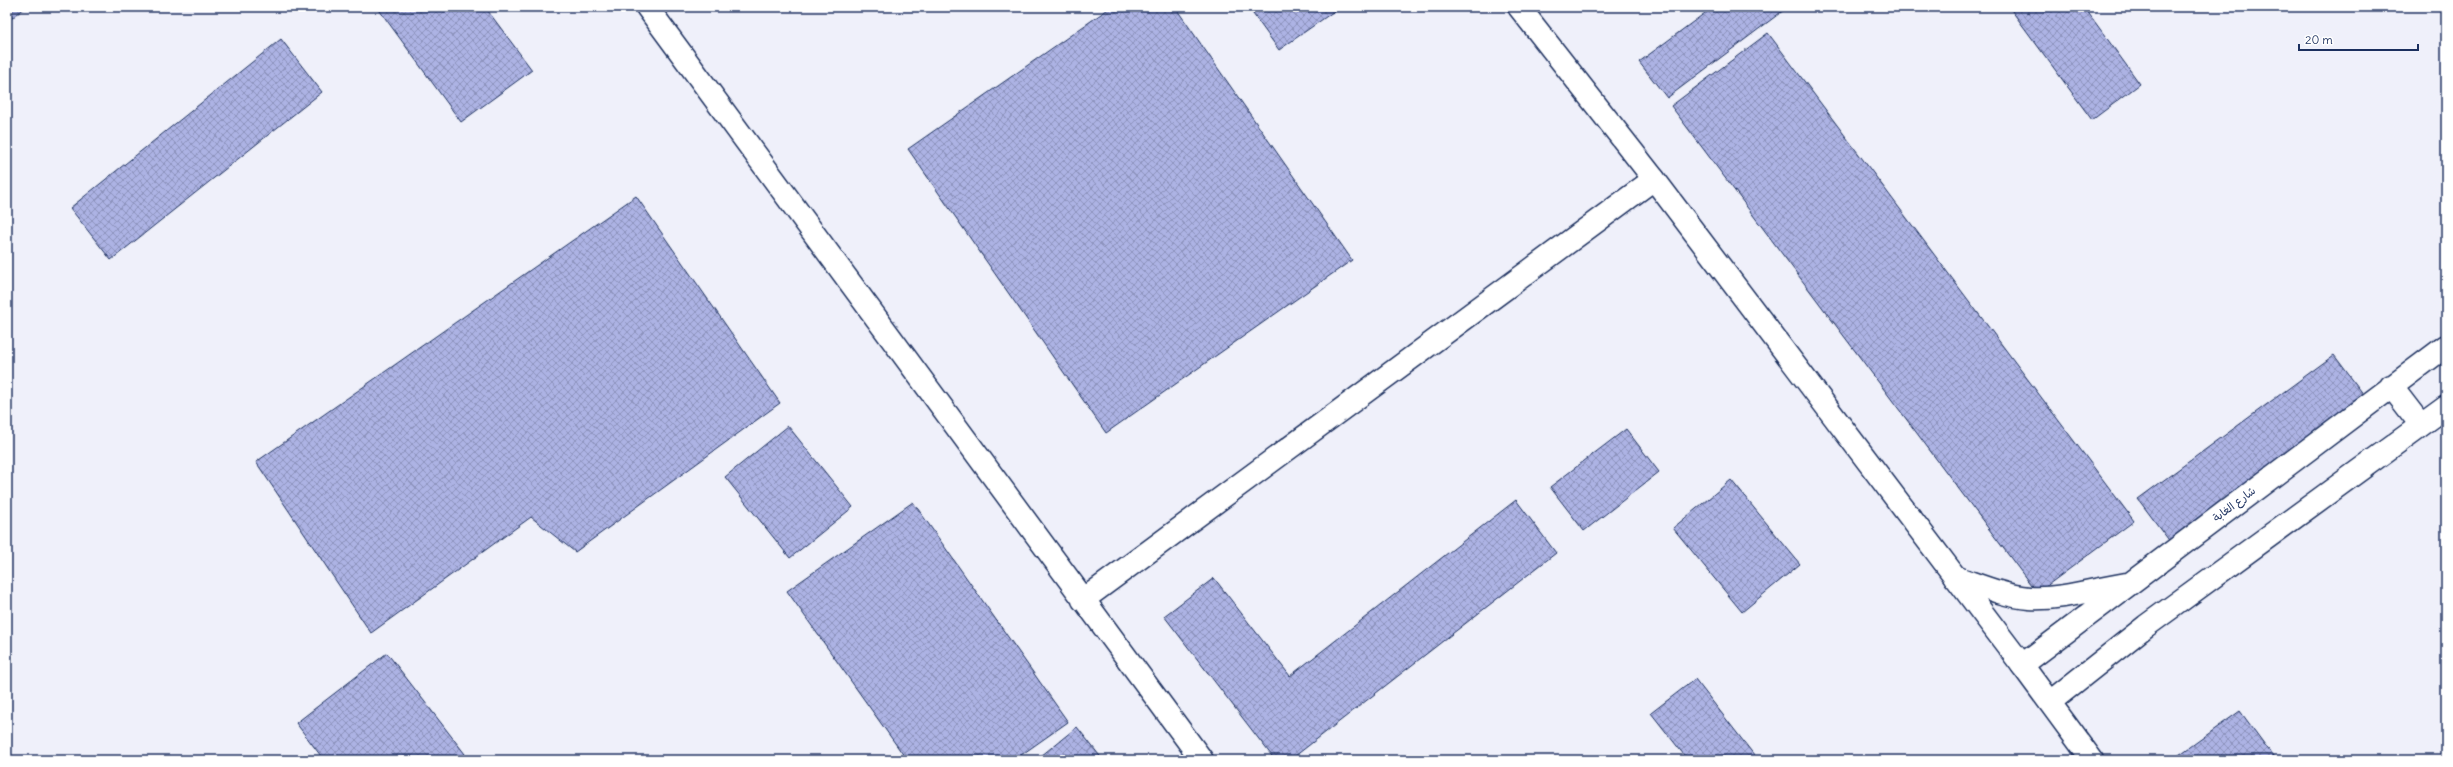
<svg xmlns="http://www.w3.org/2000/svg" width="2453" height="767" font-family="Delius,'Playpen Sans Arabic',sans-serif">
	<style>
		.building { fill: url(#building-cross-hatch); stroke: #1b2f5e }
		.lines { fill: none; stroke-linecap: round; stroke-linejoin: round }
		.minor-casing { stroke: #1b2f5e; stroke-width: 25 }
		.tertiary-casing { stroke: #1b2f5e; stroke-width: 25 }
		.secondary-casing { stroke: #1b2f5e; stroke-width: 25 }
		.minor { stroke: #fff; stroke-width: 22 }
		.tertiary { stroke: #fff; stroke-width: 22 }
		.secondary { stroke: #fff; stroke-width: 22 }
		.labels { text-anchor: middle; dominant-baseline: central; stroke-width: 3; stroke-linejoin: round; paint-order: stroke }
		.street-label { font-size: 11px; fill: #1b2f5e; stroke: #fff }
	</style>
	<defs>
		<pattern id="building-cross-hatch" width="8" height="8" patternUnits="userSpaceOnUse"><rect width="8" height="8" fill="#adb3e4"/><path d="M0 0l8 8M0 8l8-8" fill="none" stroke="#8c92bc"/></pattern>
	</defs>
	<rect width="100%" height="100%" fill="#eff0fa"/>
	<filter id="ink" filterUnits="userSpaceOnUse"><feTurbulence type="fractalNoise" baseFrequency=".025" numOctaves="2"/><feDisplacementMap in="SourceGraphic" scale="8" xChannelSelector="R" yChannelSelector="G"/><feConvolveMatrix kernelMatrix="1 2 1 2 8 2 1 2 1" color-interpolation-filters="sRGB"/></filter>
	<g filter="url(#ink)">
		<path class="building" d="M7,7h19l-19,15z
			M377,7h108l47,63 -71,52z
			M1111,7h64l177,253 -246,173 -198,-284z
			M1248,7h92l-61,43z
			M1713,7h75l-121,91 -28,-36z
			M2009,7h75l56,77 -48,36z
			M1768,33l366,488 -97,72 -366,-487z
			M281,39l41,53 -211,168 -41,-52z
			M636,196l144,207 -205,149 -44,-35 -160,116 -115,-171z
			M2334,355l33,44 -196,144 -33,-44z
			M788,426l65,81 -63,51 -65,-81z
			M1626,429l33,43 -75,59 -34,-44z
			M1731,480l69,84 -58,48 -69,-84z
			M1516,500l40,53 -266,207h-15l-111,-144 50,-38 76,98z
			M913,502l155,220 -54,38h-107l-120,-169z
			M387,653l78,101 -9,6h-132l-28,-37z
			M1695,679l63,81h-70l-37,-47z
			M2240,711l36,49h-104z
			M1077,727l26,33h-67z"/>
		<g class="lines">
			<g class="minor-casing">
				<path id="minor" d="M647,7l555,753
					M1083,600l571,-421"/>
			</g>
			<g class="tertiary-casing">
				<path id="tertiary" d="M1519,7l135,172 368,486"/>
			</g>
			<g class="secondary-casing">
				<path id="secondary" d="M2391,386l30,39
					M1955,577c24,8 49,19 74,21 32,2 66,-9 97,-14
					M2050,702l96,-76 300,-219
					M2092,760l-70,-95 424,-319"/>
			</g>
			<use href="#minor" class="minor"/>
			<use href="#tertiary" class="tertiary"/>
			<use href="#secondary" class="secondary"/>
		</g>
	</g>
	<g class="labels">
		<g class="street-label">
			<text transform="translate(2234 504) rotate(-37)">شارع الغابة</text>
		</g>
	</g>
	<rect width="2453" height="767" fill="none" stroke="#fff" stroke-width="24"/>
	<rect x="12" y="12" width="2429" height="743" fill="none" stroke="#1b2f5e" stroke-width="1.5" filter="url(#ink)"/>
	<path d="M2299 44v6h119v-6" fill="none" stroke="#1b2f5e" stroke-width="2"/>
	<text x="2305" y="44" font-size="12" fill="#1b2f5e" stroke="#ffffff" stroke-width="3" paint-order="stroke">20 m</text>
</svg>
